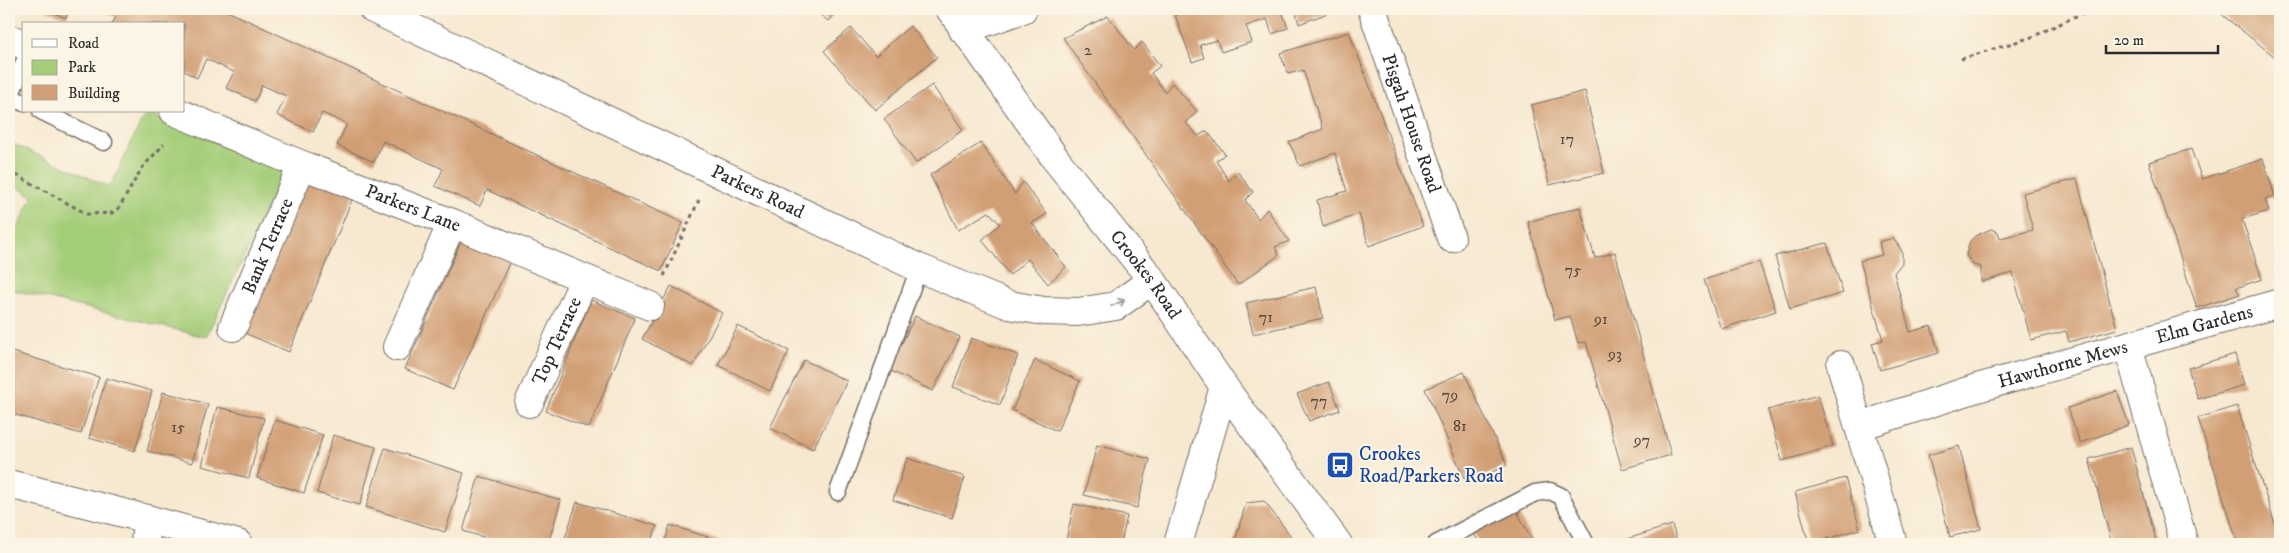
<svg xmlns="http://www.w3.org/2000/svg" width="2289" height="553" font-family="'IM FELL DW Pica',serif">
	<style>
		.green { fill: #a4cd78; stroke: #687c52 }
		.building { fill: #d19f75 }
		.lines { fill: none; stroke-linecap: round; stroke-linejoin: round }
		.lane-casing { stroke: #726d65; stroke-width: 19 }
		.street-casing { stroke: #726d65; stroke-width: 30 }
		.secondary-casing { stroke: #726d65; stroke-width: 30 }
		.path { stroke: #726d65; stroke-width: 3; stroke-dasharray: 4 4; stroke-linecap: butt }
		.lane { stroke: #fff; stroke-width: 16 }
		.street { stroke: #fff; stroke-width: 28 }
		.secondary { stroke: #fff; stroke-width: 28 }
		.oneway { stroke: #a0a0a0 }
		.labels { text-anchor: middle; dominant-baseline: central; stroke-width: 4; stroke-linejoin: round; paint-order: stroke }
		.number-label { font-size: 16px; fill: #54483e }
		.street-label { font-size: 19px; fill: #2b2b2b; stroke: #fcf5e5 }
		.transit-label { font-size: 19px; fill: #164399; stroke: #fcf5e5; text-anchor: start }
	</style>
	<rect width="100%" height="100%" fill="#fcf5e5"/>
	<filter id="ink" filterUnits="userSpaceOnUse"><feTurbulence type="fractalNoise" baseFrequency=".02" numOctaves="2"/><feDisplacementMap in="SourceGraphic" scale="10" xChannelSelector="R" yChannelSelector="G"/><feConvolveMatrix kernelMatrix="1 2 1 2 8 2 1 2 1" color-interpolation-filters="sRGB"/></filter>
	<filter id="wash" filterUnits="userSpaceOnUse"><feTurbulence type="fractalNoise" baseFrequency=".0096" numOctaves="4" result="noise"/><feDisplacementMap in="SourceGraphic" scale="20" xChannelSelector="R" yChannelSelector="G"/><feGaussianBlur stdDeviation="1.12" result="paint"/><feColorMatrix in="noise" values="0 0 0 0 0 0 0 0 0 0 0 0 0 0 0 0 0 1.4 0 .05"/><feComposite in="paint" operator="in"/></filter>
	<g filter="url(#wash)">
		<rect width="100%" height="100%" fill="#f7e8d0"/>
		<path class="green" d="M146,112l139,60 -79,165 -197,-48v-42l24,-51 -24,-13v-41l101,45z"/>
		<g id="blocks">
			<path class="building" d="M45,9h25l-4,9z
				M98,9h125l460,214 -22,48 -174,-81 -7,16 -45,-20 8,-17 -60,-28 -9,21 -37,-17 10,-21 -25,-11 -9,19 -36,-17 9,-19 -24,-11 -7,16 -29,-13 8,-16 -28,-13 -9,19 -13,-7v-47h-72l4,-7z
				M813,9h25l-10,12z
				M1173,9h117l-8,2 6,17 -16,6 -5,-15 -21,7 6,16 -31,10 -4,-12 -17,5 4,13 -12,4z
				M1295,9h32l1,4 -29,11z
				M2215,9h65v52z
				M1108,16l26,34 8,-8 18,24 -9,7 14,19 7,-9 25,28 -11,12 12,13 9,-5 18,23 -9,7 13,20 9,-9 15,20 -8,8 13,19 9,-10 22,32 -14,6 4,8 -41,30 -175,-247z
				M910,26l27,31 -62,53 -51,-59 27,-23 25,28z
				M1349,32l74,194 -54,20 -10,-32 -36,13 -6,-27 30,-9 -12,-38 -35,13 -11,-24 34,-13 -20,-59 -15,4 -8,-21z
				M932,85l31,45 -47,33 -32,-44z
				M1585,91l19,82 -55,12 -18,-80z
				M981,143l34,51 8,-12 24,32 -15,9 34,44 -18,17 -20,-25 -18,16 -28,-35 18,-16 -11,-12 -31,18 -28,-55z
				M2191,149l11,30 61,-20 12,37 -10,3 4,12 -27,8 20,60 -26,9 4,6 -43,14 -48,-146z
				M309,171l47,19 -67,162 -47,-20z
				M2077,179l40,150 -48,13 -3,-11 -35,9 -18,-67 -32,9v-15l-8,-2 -7,-10 4,-14 5,-5 16,-7 7,3 2,6 33,-8 -10,-37z
				M1580,207l15,51 20,-6 56,203 -49,14 -36,-127 -8,1 -8,-27 -15,4 -27,-98z
				M1893,238l9,13v12l-8,10 16,59 21,-6 8,27 -59,17 -8,-27 11,-3 -23,-79 22,-6 -3,-13z
				M462,239l48,22 -57,129 -48,-21z
				M1827,243l16,50 -53,16 -15,-53z
				M1759,262l17,49 -55,18 -17,-49z
				M671,286l51,27 -29,53 -51,-27z
				M1316,287l7,31 -70,16 -7,-31z
				M591,300l44,18 -46,110 -43,-17z
				M915,316l45,21 -27,54 -44,-21z
				M738,326l51,25 -19,40 -52,-26z
				M971,338l47,17 -18,50 -47,-18z
				M9,351l90,26 -18,57 -72,-21z
				M2235,354l9,31 -46,14 -10,-31z
				M804,360l43,21 -34,68 -43,-21z
				M1035,360l45,21 -23,50 -45,-21z
				M1464,372l43,93 -40,19 -42,-95z
				M106,378l46,13 -17,60 -46,-13z
				M1329,382l11,28 -31,11 -12,-27z
				M2117,391l12,34 -49,18 -12,-35z
				M163,392l45,12 -16,59 -45,-12z
				M1818,395l15,51 -51,15 -14,-51z
				M2237,406l43,134 -2,4h-40l-40,-126z
				M217,407l47,11 -15,60 -47,-12z
				M275,420l48,15 -19,58 -47,-15z
				M333,435l43,12 -16,58 -43,-12z
				M1097,445l53,14 -13,49 -53,-13z
				M1959,446l22,83 -31,8 -22,-82z
				M2131,447l26,97h-45l-23,-85z
				M385,448l79,25 -19,59 -79,-25z
				M907,458l58,19 -13,41 -59,-18z
				M479,476l82,24 -13,44h-41l-44,-13z
				M1845,478l15,51 -51,15 -14,-52z
				M1264,501l33,43h-63l12,-41z
				M577,502l80,24 -6,18h-88z
				M1074,504l53,12 -6,28h-56z
				M1516,509l18,35h-54l-7,-12z
				M670,525l60,19h-66z
				M1672,525l6,19h-67z"/>
		</g>
	</g>
	<g filter="url(#ink)">
		<use href="#blocks" fill-opacity="0" stroke="#726d65" stroke-width="1"/>
		<g class="lines">
			<g class="lane-casing">
				<path id="lane" d="M24,62l-14,35 14,6
					M41,111l63,31
					M838,492l81,-224
					M1436,544l99,-51 15,-2 11,5 25,48"/>
			</g>
			<g class="street-casing">
				<g id="street">
					<path id="s1" d="M373,9l546,259 90,37 35,6 34,1 38,-6 36,-26"/>
					<path id="s2" d="M1372,9l79,229"/>
					<path d="M963,30l60,-21"/>
					<path d="M9,38l15,7"/>
					<path id="s3" d="M174,111l128,54 150,58 198,83"/>
					<path id="s4" d="M233,327l69,-162"/>
					<path d="M2128,346l56,198"/>
					<path d="M397,347l55,-124"/>
					<path d="M1841,365l52,179"/>
					<path id="s5" d="M529,403l55,-123"/>
					<path id="s6" d="M1860,426l117,-38 303,-85"/>
					<path d="M9,484l138,35 91,25"/>
					<path d="M145,544l2,-25"/>
				</g>
			</g>
			<g class="secondary-casing">
				<g id="secondary">
					<path id="s7" d="M950,9l107,152 95,119 72,107 114,157"/>
					<path d="M1178,544l46,-157"/>
				</g>
			</g>
			<path class="path" d="M1961,59l71,-22 59,-28
				M9,171l78,43 25,-1 7,-5 23,-40 22,-24
				M664,276l35,-76"/>
			<use href="#lane" class="lane"/>
			<use href="#street" class="street"/>
			<use href="#secondary" class="secondary"/>
		</g>
		<defs><path id="oneway-shaft" d="M-6 0H5M1.5-3L5.5 0L1.5 3" fill="none" stroke-width="1.6" stroke-linecap="round" stroke-linejoin="round" transform="scale(1.25)"/></defs>
		<use class="oneway" href="#oneway-shaft" transform="translate(1118 303) rotate(-24)"/>
	</g>
	<defs>
		<g id="bus-square" transform="scale(1.4375)"><rect x="-9" y="-9" width="18" height="18" rx="4" fill="#1a4fb4" stroke="#fcf5e5"/><path d="M-5-6H5V4H4V6H2V4H-2V6H-4V4H-5ZM-3.5-4V0h7V-4ZM-3.5 1.2v1.5H-2V1.2ZM2 1.2v1.5H3.5V1.2Z" fill="#fff"/></g>
	</defs>
	<g fill-rule="evenodd">
		<use href="#bus-square" x="1340" y="465"/>
	</g>
	<g class="labels">
		<g class="number-label">
			<text x="1088" y="50">2</text>
			<text x="1567" y="139">17</text>
			<text x="1573" y="270">75</text>
			<text x="1266" y="317">71</text>
			<text x="1601" y="319">91</text>
			<text x="1615" y="354">93</text>
			<text x="1450" y="395">79</text>
			<text x="1319" y="401">77</text>
			<text x="1460" y="426">81</text>
			<text x="178" y="427">15</text>
			<text x="1642" y="440">97</text>
		</g>
		<g class="street-label">
			<text stroke="none"><textPath href="#s2" startOffset="121">Pisgah House Road</textPath></text>
			<text stroke="none"><textPath href="#s1" startOffset="426">Parkers Road</textPath></text>
			<text stroke="none"><textPath href="#s3" startOffset="258">Parkers Lane</textPath></text>
			<text stroke="none"><textPath href="#s4" startOffset="88">Bank Terrace</textPath></text>
			<text stroke="none"><textPath href="#s7" startOffset="330">Crookes Road</textPath></text>
			<text stroke="none"><textPath href="#s6" startOffset="359">Elm Gardens</textPath></text>
			<text stroke="none"><textPath href="#s5" startOffset="68">Top Terrace</textPath></text>
			<text stroke="none"><textPath href="#s6" startOffset="212">Hawthorne Mews</textPath></text>
		</g>
		<g class="transit-label">
			<text x="1359" y="454">Crookes<tspan x="1359" dy="22">Road/Parkers Road</tspan></text>
		</g>
	</g>
	<rect width="2289" height="553" fill="none" stroke="#fcf5e5" stroke-width="30"/>
	<rect x="22" y="22" width="162" height="90" fill="#fcf5e5" stroke="#a8a49b"/>
	<rect x="32" y="39" width="25" height="8" fill="#ffffff" stroke="#a8a49b"/>
	<text x="68" y="48" font-size="15" fill="#2b2b2b">Road</text>
	<rect x="32" y="60" width="25" height="15" fill="#a4cd78" stroke="#a8a49b"/>
	<text x="68" y="72" font-size="15" fill="#2b2b2b">Park</text>
	<rect x="32" y="85" width="25" height="15" fill="#d19f75" stroke="#a8a49b"/>
	<text x="68" y="98" font-size="15" fill="#2b2b2b">Building</text>
	<path d="M2106 45v8h112v-8" fill="none" stroke="#2b2b2b" stroke-width="2.5"/>
	<text x="2114" y="45" font-size="15" fill="#2b2b2b" stroke="#fcf5e5" stroke-width="4" paint-order="stroke">20 m</text>
</svg>
